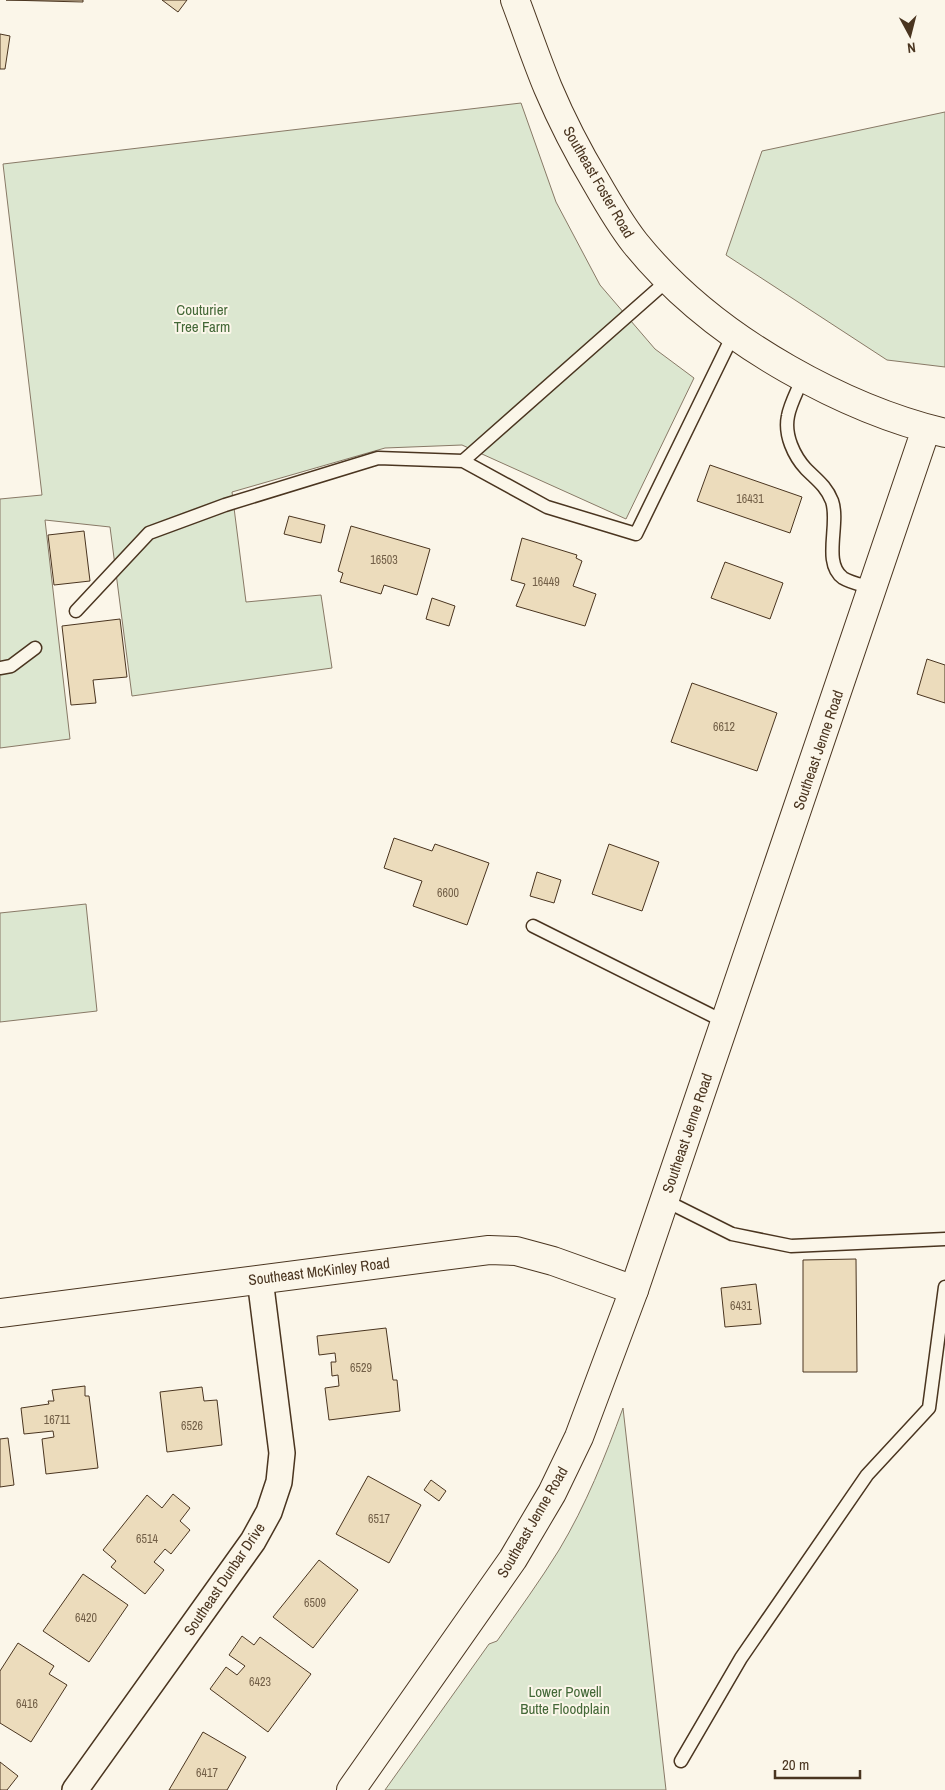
<svg xmlns="http://www.w3.org/2000/svg" width="945" height="1790" font-family="'Archivo Narrow',sans-serif">
	<style>
		.green { fill: #dce7d0; stroke: #887966 }
		.building { fill: #ecdcbc; stroke: #4a3520 }
		.lines { fill: none; stroke-linecap: round; stroke-linejoin: round }
		.lane-casing { stroke: #4a3520; stroke-width: 15 }
		.street-casing { stroke: #4a3520; stroke-width: 28 }
		.secondary-casing { stroke: #4a3520; stroke-width: 30 }
		.primary-casing { stroke: #4a3520; stroke-width: 30 }
		.lane { stroke: #fbf6e9; stroke-width: 12 }
		.street { stroke: #fbf6e9; stroke-width: 25 }
		.secondary { stroke: #fbf6e9; stroke-width: 28 }
		.primary { stroke: #fbf6e9; stroke-width: 28 }
		.labels { text-anchor: middle; dominant-baseline: central; stroke-width: 4; stroke-linejoin: round; paint-order: stroke }
		.number-label { font-size: 12px; fill: #725f47 }
		.street-label { font-size: 15px; fill: #4a3520; stroke: #fbf6e9 }
		.park-label { font-size: 15px; fill: #436837; stroke: #fbf6e9 }
	</style>
	<rect width="100%" height="100%" fill="#fbf6e9"/>
	<path class="green" d="M521,103l35,99 44,83 55,64 39,29 -68,141 -164,-74 -77,3 -153,44 14,110 75,-7 11,73 -200,28 -22,-169 -65,-7 25,219 -70,9v-249l42,-4 -39,-331z
		M945,112v255l-58,-7 -161,-105 36,-104z
		M86,904l11,107 -97,11v-109z
		M623,1408l43,382h-281l104,-146 8,-3c21,-30 43,-60 62,-91 27,-45 46,-93 64,-142z"/>
	<path class="building" d="M6,0h77v2z
		M162,0h25l-9,12z
		M0,34l10,2 -5,33h-5z
		M710,465l92,32 -12,36 -93,-32z
		M289,516l36,9 -4,18 -37,-9z
		M351,526l79,23 -13,46 -33,-10 -3,9 -41,-12 3,-9 -5,-2z
		M84,531l6,50 -36,4 -6,-50z
		M522,538l55,17 -1,3 6,3 -9,25 23,8 -11,32 -69,-20 9,-22 -14,-4z
		M725,562l58,21 -13,36 -59,-21z
		M432,598l23,8 -6,20 -23,-7z
		M120,619l7,58 -34,3 3,23 -25,2 -9,-79z
		M927,659l18,6v38l-28,-9z
		M692,683l85,30 -20,58 -86,-29z
		M394,838l38,13 3,-7 54,19 -22,62 -54,-19 9,-25 -38,-13z
		M609,844l50,18 -17,49 -50,-17z
		M537,872l24,8 -7,23 -24,-7z
		M856,1259l1,113h-54v-112z
		M756,1284l5,40 -36,3 -4,-39z
		M386,1328l7,52h4l3,31 -71,9 -4,-32 14,-2 -1,-11 -6,1 -1,-14h5l-1,-9 -16,2 -2,-19z
		M85,1386v10h4l9,72 -52,6 -4,-35 12,-2 -1,-6 -29,3 -3,-26 28,-4 -1,-3h6l-2,-11z
		M202,1387l2,14 13,-1 5,45 -55,7 -7,-60z
		M8,1438l6,47 -14,2v-48z
		M368,1476l53,29 -32,58 -53,-29z
		M431,1480l15,11 -7,10 -15,-11z
		M173,1494l17,14 -10,13 10,9 -19,24 -6,-5 -11,13 10,8 -19,24 -34,-27 5,-6 -13,-11 44,-55 15,13z
		M319,1560l39,30 -45,58 -40,-31z
		M83,1574l45,31 -39,57 -46,-31z
		M242,1636l12,9 6,-8 51,37 -43,58 -58,-43 16,-22 11,8 8,-9 -16,-11z
		M18,1643l36,23 -5,8 18,11 -36,57 -31,-19v-52z
		M203,1732l43,25 -19,33h-58z
		M0,1762l18,14 -11,14h-7z"/>
	<g class="lines">
		<g class="lane-casing">
			<path id="lane" d="M803,377c-5,13 -13,27 -15,39 -4,19 6,40 18,53 11,11 20,17 26,32 8,23 -10,62 11,77 8,5 20,7 29,10
				M463,461l84,46 89,27 97,-199
				M76,611l73,-78 76,-28 153,-47 85,3 205,-181
				M0,668l11,-2 24,-18
				M533,926l192,96
				M664,1200l68,34 59,12 154,-7
				M681,1761l60,-103 126,-183 62,-67 16,-121"/>
		</g>
		<g class="street-casing">
			<path id="street" d="M75,1790l178,-249 16,-29 10,-30 3,-29 -22,-174"/>
		</g>
		<g class="secondary-casing">
			<path id="secondary" d="M0,1313l489,-63 27,1 37,10 81,29"/>
		</g>
		<g class="primary-casing">
			<path id="primary" d="M515,0c11,29 21,59 33,88 14,33 30,64 48,94 12,21 24,42 39,61 42,52 95,93 153,126 49,28 102,51 157,64
				M351,1790l162,-231 39,-66 27,-56 55,-147 292,-861"/>
		</g>
		<use href="#lane" class="lane"/>
		<use href="#street" class="street"/>
		<use href="#secondary" class="secondary"/>
		<use href="#primary" class="primary"/>
	</g>
	<g class="labels">
		<g class="number-label">
			<text x="750" y="499">16431</text>
			<text x="384" y="560">16503</text>
			<text x="546" y="582">16449</text>
			<text x="724" y="727">6612</text>
			<text x="448" y="893">6600</text>
			<text x="741" y="1306">6431</text>
			<text x="361" y="1368">6529</text>
			<text x="57" y="1420">16711</text>
			<text x="192" y="1426">6526</text>
			<text x="379" y="1519">6517</text>
			<text x="147" y="1539">6514</text>
			<text x="315" y="1603">6509</text>
			<text x="86" y="1618">6420</text>
			<text x="260" y="1682">6423</text>
			<text x="27" y="1704">6416</text>
			<text x="207" y="1773">6417</text>
		</g>
		<g class="street-label">
			<text transform="translate(599 182) rotate(60)">Southeast Foster Road</text>
			<text transform="translate(818 750) rotate(-71)">Southeast Jenne Road</text>
			<text transform="translate(687 1133) rotate(-71)">Southeast Jenne Road</text>
			<text transform="translate(319 1271) rotate(-7)">Southeast McKinley Road</text>
			<text transform="translate(532 1522) rotate(-60)">Southeast Jenne Road</text>
			<text transform="translate(224 1579) rotate(-56)">Southeast Dunbar Drive</text>
		</g>
		<g class="park-label">
			<text x="202" y="309">Couturier<tspan x="202" dy="17">Tree Farm</tspan></text>
			<text x="565" y="1691">Lower Powell<tspan x="565" dy="17">Butte Floodplain</tspan></text>
		</g>
	</g>
	<g transform="translate(910 35) rotate(173)" stroke="#fbf6e9" stroke-width="4" paint-order="stroke">
	<path d="M0-4L9 19L0 12L-9 19Z" fill="#4a3520"/>
	<text y="-8" font-size="14" font-weight="bold" text-anchor="middle" fill="#4a3520">N</text>
	</g>
	<path d="M775 1770v8h85v-8" fill="none" stroke="#4a3520" stroke-width="2.5"/>
	<text x="782" y="1770" font-size="15" fill="#4a3520" stroke="#fbf6e9" stroke-width="4" paint-order="stroke">20 m</text>
</svg>
